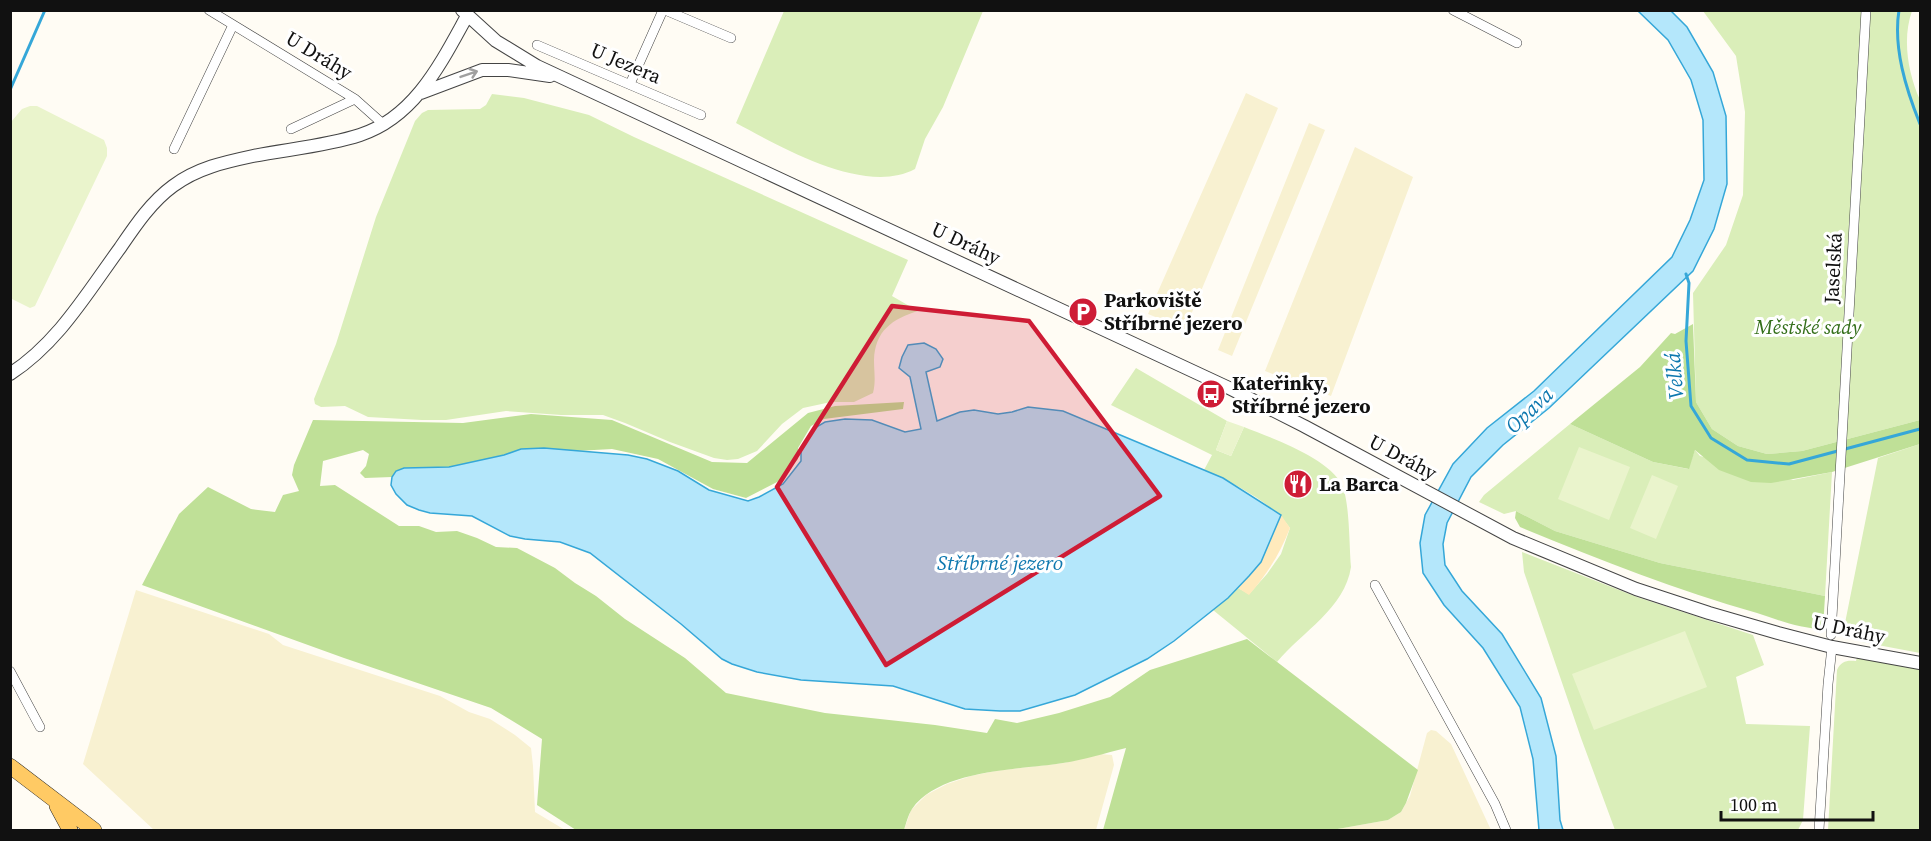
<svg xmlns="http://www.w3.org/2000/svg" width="1931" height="841" font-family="'Source Serif 4',serif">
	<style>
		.farmland { fill: #f8f1d1 }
		.green { fill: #daeeb9 }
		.forest { fill: #bfe097 }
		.sand { fill: #ffeabc }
		.pitch { fill: #eaf4cc }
		.water { fill: #b4e7fb; stroke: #35a7d8; stroke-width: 1.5 }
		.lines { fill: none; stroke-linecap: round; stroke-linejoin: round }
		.stream { stroke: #35a7d8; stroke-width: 3 }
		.minor-casing { stroke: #444; stroke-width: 10 }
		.tertiary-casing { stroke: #444; stroke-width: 14 }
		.primary-casing { stroke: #222; stroke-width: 16 }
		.minor { stroke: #fff; stroke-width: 9 }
		.tertiary { stroke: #fff; stroke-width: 12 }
		.primary { stroke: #ffca64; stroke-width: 15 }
		.oneway { stroke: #a0a0a0 }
		.marked { fill: #ce1c35; fill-opacity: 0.2; stroke: #ce1c35; stroke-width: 4.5; stroke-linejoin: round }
		.labels { text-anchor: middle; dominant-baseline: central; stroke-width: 6; stroke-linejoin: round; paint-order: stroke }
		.street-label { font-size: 20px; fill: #111; stroke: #fff }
		.poi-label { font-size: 20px; font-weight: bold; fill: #111; stroke: #fff; text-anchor: start }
		.park-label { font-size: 20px; font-style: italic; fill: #346f1a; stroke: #fff }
		.water-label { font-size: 21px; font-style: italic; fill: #0e78af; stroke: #fff }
	</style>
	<rect width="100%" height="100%" fill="#fffcf4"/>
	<path class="farmland" d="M1246,93l32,15 -93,221 -37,-15z
		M1309,123l16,7 -93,226 -14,-6z
		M1355,147l58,30 -82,219 -66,-25z
		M136,590l133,44 14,11 157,51 29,16 21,7 25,16 16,13 2,18 2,46 30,18h-411l-71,-66z
		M1431,730l5,1 15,13 40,86h-159l56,-10 13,-8 9,-16 17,-63z
		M1100,754l12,1 2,10 -18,65h-192l7,-20 15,-15 21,-11 24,-8 24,-5 69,-8z"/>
	<path class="green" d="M784,11h199l-40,96 -18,32 -10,30c-50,27 -134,-22 -179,-46z
		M1703,11h209c-10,28 -4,62 8,89v320l-118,31 -35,3 -29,-8 -26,-17 -16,-27 -3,-109 33,-48 17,-50 2,-83 -9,-56z
		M492,94l32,4 65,17 45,22 274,123 -16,36 26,15c-26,8 -43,20 -44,49 0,12 2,21 -1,33l-19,9h-23l-28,6 -21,16 -25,27 -19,8 -11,1 -13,-2 -44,-16 -45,-19 -22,-8h-42l-55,-4 -60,9h-24l-54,-3 -23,-11 -24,1 -6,-3 -1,-5 22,-55 40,-127 39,-96 7,-8 6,-3 52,-1 6,-4z
		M1136,368l91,53 -11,29 15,6 13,-29c28,11 85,31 98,58 8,18 7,61 9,82 -6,41 -49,65 -74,95l-64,-52 25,-22 11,6 18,-20 14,-20 9,-26c-18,-26 -57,-45 -86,-58l8,-15 -101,-50z
		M1570,424l83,38 35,7 7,-19 5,6 93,24 39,-8 -7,124 -165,-33 -105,-32 -39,-20 -12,3 -25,-12 5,-7z
		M1920,444v209l-58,-11 1,-6 -10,-2 -8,-11 33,-165z
		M1522,552l115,45 116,38 11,30 -28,12 10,47 64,2 -7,94 -5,10h-183l-34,-92 -57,-166z
		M1857,657l63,12v161h-92l9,-160c4,-9 10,-10 19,-9z"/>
	<path class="forest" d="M1693,324l3,78 16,27 26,17 29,8 35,-3 118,-31v24l-88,28 -61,11 -20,-1 -32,-12 -24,-20 -6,19 -36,-7 -83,-38 70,-57 31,-34 4,1z
		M904,402l-1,7 -79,10 -13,7 -13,22v11l-17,21 -35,18 -33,-9 -55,-30 -46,-10 -108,6 -55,12 -45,1 -8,3 -4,6 -27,1 -5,-5 6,-7 3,-12 -6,-4 -40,11 -3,25 15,-1 64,41h20l17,6 21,-1 20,7 19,9 21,1 38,20 20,15 21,13 29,23 60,39 41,35 99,20 110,12 52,8 8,-14 22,4 42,-10 51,-16 40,-27 97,-31 171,131 -12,33 -5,9 -13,8 -56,10h-229l23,-82c-21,5 -42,12 -63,15 -43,7 -123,6 -151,46 -4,6 -6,15 -8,21h-328l-39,-25 5,-66 -51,-31 -147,-50 -202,-73 37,-71 29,-27 43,22 24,3 8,-17 16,-4 -7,-16 2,-10 19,-45 150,3 68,-9 81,6 100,42 35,1 61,-50 27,-7z
		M1516,511l39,20 105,32 165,33 -2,33c-22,0 -45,-9 -66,-16 -81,-23 -159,-54 -237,-86l-5,-9z"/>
	<path class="sand" d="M1281,515l9,13c-10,26 -23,46 -41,67l-11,-7 23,-26z"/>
	<path class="pitch" d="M30,106h7l67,34 3,8v8l-72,150 -5,2 -20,-10 1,-176 11,-13z
		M1227,421l17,6 -13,29 -15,-6z
		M1579,447l51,20 -21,53 -51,-21z
		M1652,475l26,11 -22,53 -26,-11z
		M1685,631l22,56 -113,43 -22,-56z"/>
	<path class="water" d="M1638,11h33l16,16 26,45 13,44 1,68 -13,45 -21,42 -144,137 -46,37 -32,32 -24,46 -4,21 2,21 17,26 40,43 39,64 15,58 4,64 3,10h-24l-6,-71 -13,-52 -37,-59 -39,-43 -21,-32 -3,-30 5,-28 28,-51 34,-36 47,-37 138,-134 18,-37 14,-40 -1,-60 -12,-40 -23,-40z
		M924,343l12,6 7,10 -3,8 -14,5 11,49 23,-9 14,-2 24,4 14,-2 16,-5 35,4 160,67 58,37 -20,47 -12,14 -21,22 -54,43 -27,18 -72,36 -55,16h-20l-35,-2 -72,-23 -92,-6 -44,-8 -25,-8 -10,-5 -41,-35 -91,-71 -30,-11 -35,-3 -15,-3 -38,-20 -42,-3 -11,-3 -12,-5 -11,-11 -5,-9 1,-8 4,-6 8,-3 45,-1 55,-12 17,-6 23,-1 84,7 19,4 31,12 31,19 39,11 11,-4 24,-13 18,-23v-12l12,-20 12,-7 20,-3 27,1 33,12 16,-3 -11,-52 -11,-9 3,-11 6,-12z"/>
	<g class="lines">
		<path class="stream" d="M1899,10c-6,38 7,79 21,114
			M10,90l35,-80
			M1686,274l3,9 -3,58 5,65 20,32 36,22 42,4 131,-35"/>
		<g class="minor-casing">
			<path id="minor" d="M209,10l146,89 28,25
				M665,10l66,28
				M1453,10l64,33
				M537,45l164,70
				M630,84l33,-74
				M291,129l64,-30
				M174,149l59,-124
				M1375,585l120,219 11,26
				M1831,635l35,-625
				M10,671l30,56
				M1819,830l9,-146 4,-37"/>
		</g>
		<g class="tertiary-casing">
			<path id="tertiary" d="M462,10l34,31 41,25 692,322 75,38 209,112 123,51 73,24 69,20 54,14 88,16
				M421,93l61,-23h26l42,6
				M10,374c48,-31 77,-81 110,-126 15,-22 31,-46 53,-62 24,-18 52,-24 80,-30 36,-7 73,-10 107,-21 55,-18 81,-72 107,-119"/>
		</g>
		<g class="primary-casing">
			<path id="primary" d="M10,766l84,64
				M57,806l13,24"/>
		</g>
		<use href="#minor" class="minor"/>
		<use href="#tertiary" class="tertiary"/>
		<use href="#primary" class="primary"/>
	</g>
	<defs><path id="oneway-shaft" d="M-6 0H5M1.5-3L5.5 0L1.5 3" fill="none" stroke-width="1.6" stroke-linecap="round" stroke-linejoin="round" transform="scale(1.5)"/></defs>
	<use class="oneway" href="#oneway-shaft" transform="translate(469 74) rotate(-19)"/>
	<path class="marked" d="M892,306l137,15 131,175 -274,169 -109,-178z"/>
	<defs>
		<g id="parking-disc" transform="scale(1.5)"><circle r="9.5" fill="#ce1c35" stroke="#fff"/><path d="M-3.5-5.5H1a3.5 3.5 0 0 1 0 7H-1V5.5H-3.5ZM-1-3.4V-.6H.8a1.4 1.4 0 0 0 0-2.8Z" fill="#fff"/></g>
		<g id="bus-disc" transform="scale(1.5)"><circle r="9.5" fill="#ce1c35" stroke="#fff"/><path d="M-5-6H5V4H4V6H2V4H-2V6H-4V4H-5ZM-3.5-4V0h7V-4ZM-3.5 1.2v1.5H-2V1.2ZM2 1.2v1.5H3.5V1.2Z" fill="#fff"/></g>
		<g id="restaurant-disc" transform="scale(1.5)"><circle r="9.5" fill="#ce1c35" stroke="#fff"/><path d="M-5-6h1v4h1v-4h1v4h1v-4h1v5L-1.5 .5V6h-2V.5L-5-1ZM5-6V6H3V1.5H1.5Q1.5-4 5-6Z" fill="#fff"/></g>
	</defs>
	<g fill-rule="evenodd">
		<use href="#parking-disc" x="1083" y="312"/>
		<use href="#bus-disc" x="1211" y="394"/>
		<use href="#restaurant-disc" x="1298" y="484"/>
	</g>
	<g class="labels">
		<g class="street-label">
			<text transform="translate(319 55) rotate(31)">U Dráhy</text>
			<text transform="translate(626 63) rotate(23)">U Jezera</text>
			<text transform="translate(966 243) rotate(25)">U Dráhy</text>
			<text transform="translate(1833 268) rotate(-87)">Jaselská</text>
			<text transform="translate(1403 457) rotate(28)">U Dráhy</text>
			<text transform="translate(1849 629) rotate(12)">U Dráhy</text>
		</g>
		<g class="poi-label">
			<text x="1104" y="300">Parkoviště<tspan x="1104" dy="23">Stříbrné jezero</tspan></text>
			<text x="1232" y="383">Kateřinky,<tspan x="1232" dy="23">Stříbrné jezero</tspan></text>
			<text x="1319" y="484">La Barca</text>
		</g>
		<g class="park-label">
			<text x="1808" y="327">Městské sady</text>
		</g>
		<g class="water-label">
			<text transform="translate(1674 376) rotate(-95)">Velká</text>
			<text transform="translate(1529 410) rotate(-43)">Opava</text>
			<text x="1000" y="562">Stříbrné jezero</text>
		</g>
	</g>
	<rect width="1931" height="841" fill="none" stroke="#111111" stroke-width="24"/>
	<path d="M1721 811v9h152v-9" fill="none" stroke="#111111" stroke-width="3"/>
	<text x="1730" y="811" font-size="18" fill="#111111" stroke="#ffffff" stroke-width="4.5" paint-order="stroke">100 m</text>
</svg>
